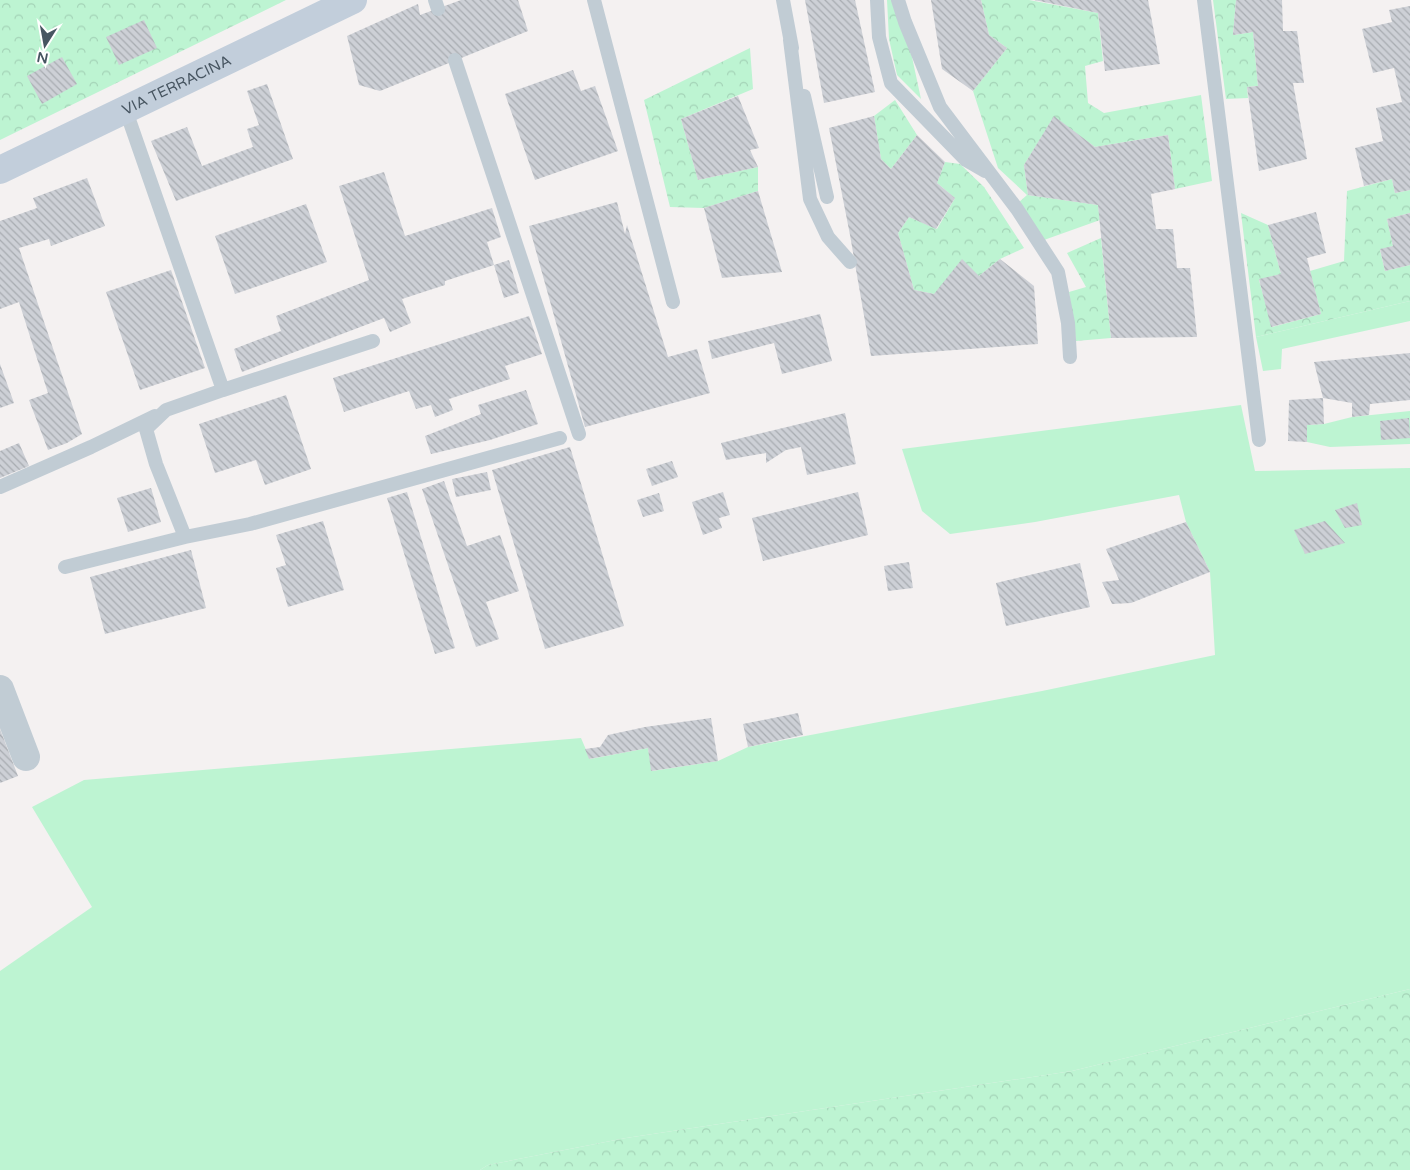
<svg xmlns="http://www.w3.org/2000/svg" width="1410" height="1170" font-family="'Varela Round',sans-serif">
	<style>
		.green { fill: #bdf4d2 }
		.forest { fill: url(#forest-crowns) }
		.building { fill: url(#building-back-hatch) }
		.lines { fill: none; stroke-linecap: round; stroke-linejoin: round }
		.lane { stroke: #c1ccd4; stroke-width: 14 }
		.street { stroke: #c1ccd4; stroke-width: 28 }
		.secondary { stroke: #c2cedb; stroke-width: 28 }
		.labels { text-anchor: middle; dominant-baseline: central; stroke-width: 4.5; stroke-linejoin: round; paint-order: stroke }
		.street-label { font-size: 15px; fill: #475561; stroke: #fff }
	</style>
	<defs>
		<pattern id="forest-crowns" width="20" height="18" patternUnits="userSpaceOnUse" patternTransform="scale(1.25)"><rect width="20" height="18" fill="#bdf4d2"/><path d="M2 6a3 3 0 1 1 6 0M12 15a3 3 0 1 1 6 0" fill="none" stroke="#a4d3b7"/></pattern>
		<pattern id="building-back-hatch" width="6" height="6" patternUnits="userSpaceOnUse" patternTransform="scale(1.25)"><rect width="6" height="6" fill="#cdd0d6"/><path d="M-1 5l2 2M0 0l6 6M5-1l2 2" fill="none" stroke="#a8acb1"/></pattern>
	</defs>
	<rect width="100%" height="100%" fill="#f4f1f1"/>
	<path class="green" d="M1410,301v20l-128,28 -1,20 -18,2 -7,-34z
		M1241,405l14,66 155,-3v521l-338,82 -446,67 -138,27 -8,5h-480v-199l92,-64 -60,-100 52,-27 497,-42 9,21 58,-11 4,23 66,-10 30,-14 294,-56 173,-36 -5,-83 -24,-50 -7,-27 -144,27 -85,12 -28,-23 -20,-62z
		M1410,411v33l-80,3 -23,-5v-17l17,-1 28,-7z"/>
	<path class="forest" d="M0,0h286l-286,140z
		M887,0h5l20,57 9,42 -24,-24 -8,-36z
		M981,0h48l69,13 5,48 -18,5 3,37 16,10 97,-18 11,86 -37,8 -7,-54 -73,12 -41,-30 -30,48 4,30 70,10 2,15 -56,20 -26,-37 9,-8 -29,-27 -25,-77 34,-43 -18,-13z
		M1213,0h23l-3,35 20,-3 5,54 -11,1 1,11 -22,1z
		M750,48l3,41 -72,30 17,61 60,-13v24l-54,17 -34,-1 -26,-107z
		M895,100l22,35 -26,34 -10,-10 -7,-43z
		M945,162l15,2 24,23 40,61 -24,11 -21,17 -45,18 -20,-4 -16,-57 11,-16 28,12 18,-31 -18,-15z
		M1392,179l3,14 15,-3v23l-23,6 6,27 -13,4 5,21 25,-6v36l-154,36 -15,-124 27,12 13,49 -22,6 13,47 49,-13 -11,-43 34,-10 3,-70z
		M1101,238l10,100 -35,3 -7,-49 17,-5 -19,-34z
		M1410,989v181h-930l8,-5 138,-27 446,-67z"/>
	<path class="building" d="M461,0h57l10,31 -148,60 -21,-6 -12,-49 71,-32 2,11z
		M805,0h50l20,92 -51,11z
		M931,0h50l8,35 18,13 -34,43 -31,-22z
		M1034,0h114l12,64 -55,7 -7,-58z
		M1236,0h46l1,31h14l7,52h-11l14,76 -48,12 -12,-84 11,-1 -5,-54 -20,3z
		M1410,6v184l-15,3 -3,-14 -28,7 -9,-38 28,-7 -7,-33 26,-6 -8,-34 -21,5 -11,-44 30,-7 -3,-12z
		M144,20l13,28 -38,17 -13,-28z
		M62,57l15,27 -35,20 -15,-28z
		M573,70l8,21 14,-5 23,65 -83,29 -30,-86z
		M267,84l26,75 -117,42 -25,-60 36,-14 15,39 51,-19 -6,-18 12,-4 -12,-34z
		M738,96l21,52 -9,2 8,17 -60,13 -17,-61z
		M874,116l7,43 10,10 26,-34 28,27 -8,21 18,15 -19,31 -27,-12 -11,16 16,57 20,4 28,-35 17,17 21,-17 34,27 4,58 -167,12 -21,-121 -21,-107z
		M1054,116l41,31 73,-12 7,54 -24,5 5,35h17l4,39h13l7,69 -86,1 -13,-133 -70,-10 -4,-30z
		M384,172l21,64 87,-28 9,29 -14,5 7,23 -49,16v4l-43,14 9,24 -21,9 -6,-14 -142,54 -8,-23 47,-18 -5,-15 93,-36 -30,-94z
		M87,178l18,48 -54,20 -2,-7 -30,9 63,186 -15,9 -19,7 -19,-50 19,-7 -29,-91 -19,7v-88l37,-13 -4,-10z
		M758,191l24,81 -60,6 -18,-70z
		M617,202l8,32 2,-9 41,132 29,-8 13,44 -125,34 -56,-201z
		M306,204l21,58 -92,32 -20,-58z
		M1316,212l10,41 -19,5 14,56 -50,13 -12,-48 22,-5 -13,-49z
		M1410,213v52l-25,6 -5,-22 13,-3 -6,-27z
		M509,260l10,33 -15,5 -10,-33z
		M171,270l34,98 -65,22 -34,-98z
		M820,314l12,47 -50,13 -8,-31 -62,16 -4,-18z
		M529,316l13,38 -37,12 5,13 -61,20 4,11 -18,7 -4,-12 -15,4 -7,-18 -65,21 -11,-34z
		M1410,353v47l-40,4 -1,11 -17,2v-14l-29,-5 -9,-36z
		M0,364l14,39 -14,5z
		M526,390l12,34 -48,16 -59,14 -6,-18 56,-22 -3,-9z
		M286,395l25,74 -46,16 -9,-25 -41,13 -16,-49z
		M1323,398l1,26 -17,1v17l-19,-1 1,-41z
		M845,413l11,51 -49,11 -6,-28 -15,3 -20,13v-10l-40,7 -5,-17z
		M1409,418l1,20 -29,2 -1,-19z
		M19,443l10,23 -29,12v-27z
		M570,447l54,179 -79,23 -53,-179z
		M672,461l6,16 -26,9 -6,-17z
		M487,472l4,18 -35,7 -4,-18z
		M444,481l23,65 33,-11 19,56 -33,11 13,37 -23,8 -54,-158z
		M151,488l10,34 -33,10 -11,-34z
		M407,492l48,156 -20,6 -48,-156z
		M723,492l7,23 -11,3 3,10 -19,7 -11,-33z
		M858,492l10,43 -105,26 -11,-43z
		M659,493l5,18 -21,6 -6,-17z
		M1357,503l5,22 -17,3 -10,-18z
		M323,521l21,69 -56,17 -12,-39 10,-3 -10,-30z
		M1325,521l20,22 -40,11 -11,-24z
		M1186,522l24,50 -79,31 -19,1 -10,-22 17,-2 -13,-31z
		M191,550l15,58 -101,26 -15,-57z
		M909,562l4,26 -25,3 -4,-25z
		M1080,563l10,44 -84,19 -10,-43z
		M798,713l5,22 -55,12 -5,-23z
		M711,718l7,43 -67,10 -3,-23 -59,11 -4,-10 15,-2 8,-12 37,-8z
		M0,729l18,47 -18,7z"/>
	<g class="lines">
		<path class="lane" d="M435,0l3,9
			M594,0l79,302
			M783,0l9,48
			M877,0l2,37 12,46 75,77 19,11
			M898,0l7,22 35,85 77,102 41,63 10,51 2,34
			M1204,0l55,440
			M790,40l20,159 18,38 22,25
			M455,60l124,374
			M804,96l23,101
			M125,108l98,282 -57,20 -20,19 10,35 29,73 65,-13 310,-86
			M223,390l150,-49
			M0,487l91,-40 64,-31
			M65,567l120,-30"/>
		<path class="street" d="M0,689l26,68"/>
		<path class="secondary" id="s1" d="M0,170l353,-170"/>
	</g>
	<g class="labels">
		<g class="street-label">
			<text stroke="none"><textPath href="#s1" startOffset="196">VIA TERRACINA</textPath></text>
		</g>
	</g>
	<g transform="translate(45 45) rotate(191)" stroke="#ffffff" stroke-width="4" paint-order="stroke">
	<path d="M0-4L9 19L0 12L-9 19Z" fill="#475561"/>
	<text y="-8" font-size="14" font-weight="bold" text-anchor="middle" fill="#475561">N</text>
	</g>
</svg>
